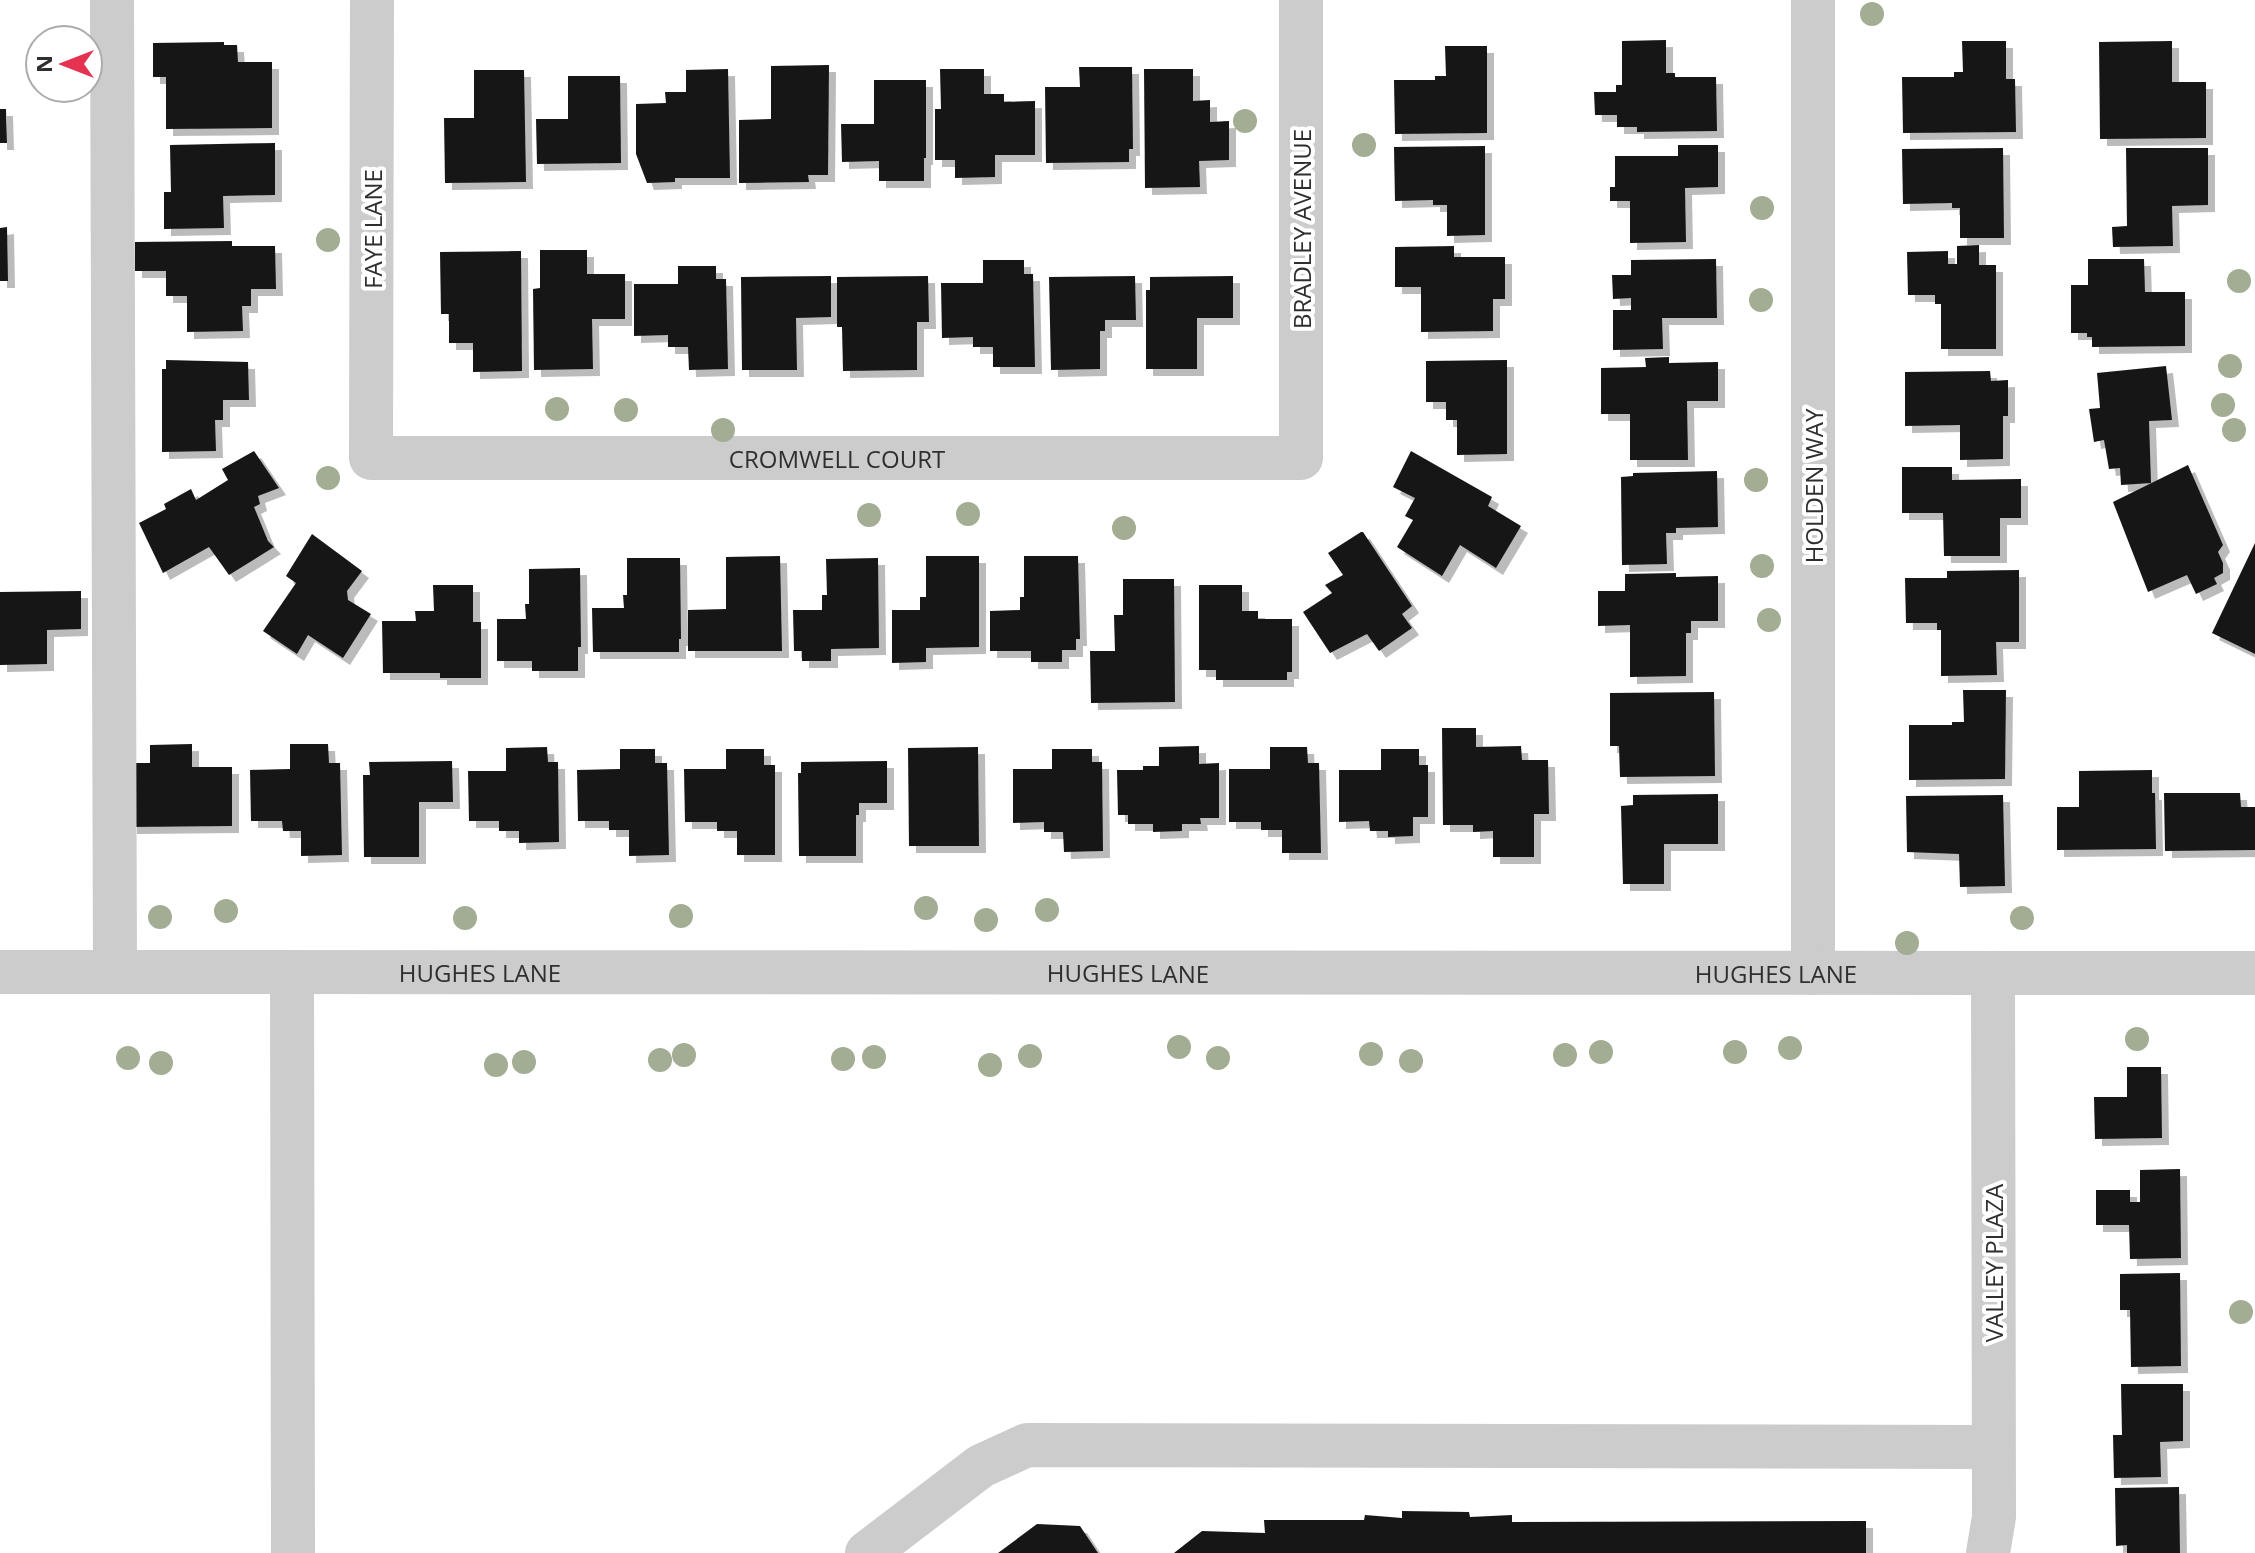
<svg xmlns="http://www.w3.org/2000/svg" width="2255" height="1553" font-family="'Open Sans',sans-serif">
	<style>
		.building { fill: #161616; filter: url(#shadow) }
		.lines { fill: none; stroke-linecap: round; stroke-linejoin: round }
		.minor { stroke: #ccc; stroke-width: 44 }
		.tree { fill: #a2ad94 }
		.labels { text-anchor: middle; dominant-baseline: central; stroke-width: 8; stroke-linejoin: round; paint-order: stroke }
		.street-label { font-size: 24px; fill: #2f2f2f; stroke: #fff }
	</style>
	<defs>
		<filter id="shadow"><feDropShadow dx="7" dy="7" stdDeviation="0" flood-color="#0004"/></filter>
	</defs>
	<rect width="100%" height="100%" fill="#fff"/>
	<path class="building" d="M1666,40v33h9v4h41l1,54 -80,1v-5h-20v-12h-22l-1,-23h22v-7h6v-44z
		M1962,41h44v38h9l1,53 -113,1 -1,-56h52v-5h9z
		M2172,41v41h34v56l-106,1 -1,-97z
		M224,42v3h13l1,17h34v66l-106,1v-52h-13v-34z
		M1445,46h42v87l-92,1 -1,-54h41v-4h11z
		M829,65l-1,110h-20l1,7 -70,1v-63l32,-1v-53z
		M1079,67h53l1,82h-4v13l-83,1 -1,-76h35z
		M728,69l2,109h-55v4l-28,1 -11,-29v-50l30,-1 -1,-11h21v-22z
		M940,69h44v25h20v8l31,-1v54h-40v22l-40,1v-18h-20v-51h6z
		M1144,69h49v32l17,-1v22l19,-1v39l-30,1 1,26 -55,1z
		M474,70h50l2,112 -81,1 -1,-65h30z
		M568,76h52l1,87 -84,1 -1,-45h32z
		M874,80h52v78h-2v23h-45v-20l-37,1 -1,-38h33z
		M0,109h6l1,34h-7z
		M275,143v52l-52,1 1,32 -60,1v-37h7l-1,-47z
		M1678,145h40v42l-33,1 1,54 -56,1v-42h-20v-14h5v-31h63z
		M1485,146v89l-38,1v-31h-14v-5l-38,1 -1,-54z
		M2003,148l1,90h-44v-30h-8v-5l-49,1 -1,-55z
		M2126,148h82v57l-36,1 1,40 -60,1 -1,-20 15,-1z
		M7,227l1,54h-8v-53z
		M232,241v5h43l1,43h-25v17h-9l1,25 -56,1v-36h-21v-25h-31v-29z
		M1979,245v20h17v84h-55v-45h-6v-9h-27l-1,-43 41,-1v13h9v-18z
		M1454,246v11h51v42h-12v32l-72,1v-45h-26v-40z
		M540,250h47v24h38v45h-33l1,50 -59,1 -1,-81 7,-1z
		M521,251l1,120 -49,1v-29h-24v-29h-8l-1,-62z
		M1716,259l1,59h-55l1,31 -50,1v-40h18v-12l-18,1 -1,-24h19v-15z
		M2088,259h56l1,33h40v54l-93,1v-10h-5v-4h-16v-48h17z
		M983,260h41v14h9l2,93h-42v-20h-20v-10l-31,1 -1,-55h42z
		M678,266h38v13h10l2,90 -39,1 -1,-23h-20v-12l-34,1v-52h44z
		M831,276v41l-35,1 1,52h-55l-1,-93z
		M928,276l1,46h-12v48l-74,1 -1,-44h-5v-50z
		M1135,276l1,44h-31v11h-5v38l-49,1 -2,-93z
		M1233,276v42h-36v51h-51v-79h4v-13z
		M1669,357v6l49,-1v39h-31l1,59h-58v-46h-29v-46l45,-1 -1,-9z
		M166,360l82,2 1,38h-26v20h-8l1,31 -54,1v-83h4z
		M1507,360v94l-50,1v-35h-11v-18h-20v-41z
		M2166,366l6,54 -23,1 2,62 -30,2 -1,-17 -11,1 -5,-29 -10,2 -5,-33 11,-1 -3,-35z
		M1990,371l1,10 17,-1v36h-5v43l-43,1v-35l-55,1v-54z
		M254,451l25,37 -21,8 2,8 -6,3 14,34 6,6 -45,28 -20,-28 -46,26 -24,-50 27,-14 -2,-5 27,-15 5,11 32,-20 -6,-11z
		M1411,451l81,46 -4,9 33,20 -25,42 -36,-23 -18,31 -45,-29 16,-27 -8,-4 10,-18 -22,-11z
		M2188,465l35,80 -5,7 5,11v10l-9,5 3,6 -21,10 -9,-19 -39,17 -35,-90z
		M1902,467h50v13l69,-1v39h-21v38h-56l-1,-43h-41z
		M1717,471l1,56 -42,1v5h-10l1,31 -45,1 -1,-88 12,-1v-3z
		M1361,532h2l49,74 -10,8 10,14 -33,23 -12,-17 -37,19 -27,-41 29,-19 -7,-8 18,-10 -15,-22z
		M312,534l50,37 -15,20 1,9 23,14 -28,44 -35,-23 -11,19 -34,-23 33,-48 -10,-7z
		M2255,543v111l-43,-21z
		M780,556l2,95h-94v-41l38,-1v-52z
		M926,556h53v91l-53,1v14l-34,1v-53h28v-13h6z
		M1024,556h54l2,83h-4v11h-14v12h-31v-11h-41v-40l30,-1v-13h4z
		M627,558h53l1,81h-2v13h-86l-1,-44h32l-1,-13h4z
		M878,558l1,90 -48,1v12h-29v-10h-8l-1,-41h29v-15h5l-1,-36z
		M580,568l1,79h-3v24h-46v-10h-35v-42h29l-1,-15h4v-35z
		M2019,570v72h-23l1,33 -56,1v-46h-4v-7h-31l-1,-45h42v-7z
		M1676,573v4l42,-1v45h-27v12h-5v43l-56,1v-52l-32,1v-35h27v-17z
		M1123,579h51l1,123 -84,1 -1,-52h25l-1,-36h9z
		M433,585h40v37h8v56h-41v-5h-57l-1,-52h34l-1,-10h19z
		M1199,585h43v26h16v8h34v53h-5v8h-71v-10h-17z
		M81,591v38l-34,1v34l-47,1v-73z
		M1963,690h43l-1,89 -96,1v-55h43v-3h12z
		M1714,692l1,84 -95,1 -1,-31h-9v-53z
		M1442,728h34v19l45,-1 1,14h26l1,54h-15v43h-41v-26l-20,1v-7h-30z
		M192,744v23h40v59l-102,1 -1,-64h21v-18z
		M290,744h38l1,19h11l2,92 -41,1v-25h-18l-1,-10h-31l-1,-51 40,-1z
		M1199,746v18l20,-1v55h-19l1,6h-19v7l-29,1v-8h-25v-9h-10l-1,-45h26v-4h16v-19z
		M547,747l1,15h10l1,80 -40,1v-12h-20v-10h-30l-1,-50h38v-23z
		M978,747l1,99h-70l-1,-98z
		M1270,747h37l1,16h11l2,90h-39v-23h-21v-8h-32v-53h41z
		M620,749h35v14h12l2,92 -40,1v-26h-20v-9h-31l-1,-51 43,-1z
		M726,749h38v16h11v90h-38v-24h-20v-9h-32l-1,-53h42z
		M1052,749h40v13h10l1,89 -39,1 -1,-20h-19v-10l-31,1v-54h39z
		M1381,749h38v16h9v52h-15v19l-25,1v-6h-18l-1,-10 -30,1v-52h42z
		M452,761l1,41h-34v55h-55l-1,-82h7l-1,-13z
		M887,761v42h-28v12h-3v41h-57l-1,-83h3v-11z
		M2152,770v23h3l1,56 -99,1v-43h22v-36z
		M2164,793h76l1,14h14v43l-90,1z
		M1718,794v50h-54v40h-41l-2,-78 12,-1v-10z
		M2003,795l2,91 -45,1 -1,-33 -52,-2 -1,-56z
		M2127,1067h34l1,71 -67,1 -1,-42h33z
		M2180,1169l1,89 -51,1 -1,-34h-33v-35h34v12h10v-32z
		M2180,1273l1,93 -50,1 -1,-57h-10v-36z
		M2121,1384h62v57l-23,1 1,35 -47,1 -1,-43h9z
		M2179,1487l1,66h-53v-8l-11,1 -1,-58z
		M1402,1511l67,1 1,5 42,-2v7l354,-1v32h-692l28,-22 63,2 -1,-13h100l1,-5 37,3z
		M1037,1524l43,2 18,27h-100z"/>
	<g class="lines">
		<g class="minor">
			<path d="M112,0l3,972"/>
			<path id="s1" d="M372,0l-1,458h930v-458"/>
			<path d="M1813,0v973"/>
			<path id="s2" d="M0,972l2255,1"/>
			<path d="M292,972l1,581"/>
			<path d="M867,1553l114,-87 46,-21 966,2"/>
			<path d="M1988,1553l6,-36 -1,-544"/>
		</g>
	</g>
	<g class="tree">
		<circle cx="1872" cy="14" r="12"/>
		<circle cx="1245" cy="121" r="12"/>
		<circle cx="1364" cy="145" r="12"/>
		<circle cx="1762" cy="208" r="12"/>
		<circle cx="328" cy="240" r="12"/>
		<circle cx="2239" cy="281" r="12"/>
		<circle cx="1761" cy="300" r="12"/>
		<circle cx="2230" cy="366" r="12"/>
		<circle cx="2223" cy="405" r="12"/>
		<circle cx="557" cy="409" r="12"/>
		<circle cx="626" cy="410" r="12"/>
		<circle cx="723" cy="430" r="12"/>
		<circle cx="2234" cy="430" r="12"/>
		<circle cx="328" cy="478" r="12"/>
		<circle cx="1756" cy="480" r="12"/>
		<circle cx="968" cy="514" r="12"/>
		<circle cx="869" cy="515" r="12"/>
		<circle cx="1124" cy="528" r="12"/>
		<circle cx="1762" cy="566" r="12"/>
		<circle cx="1769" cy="620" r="12"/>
		<circle cx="926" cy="908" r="12"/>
		<circle cx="1047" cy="910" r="12"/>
		<circle cx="226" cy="911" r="12"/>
		<circle cx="681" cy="916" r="12"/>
		<circle cx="160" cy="917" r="12"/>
		<circle cx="465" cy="918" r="12"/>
		<circle cx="2022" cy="918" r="12"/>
		<circle cx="986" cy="920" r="12"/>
		<circle cx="1907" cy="943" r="12"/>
		<circle cx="2137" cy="1039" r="12"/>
		<circle cx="1179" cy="1047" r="12"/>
		<circle cx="1790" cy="1048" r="12"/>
		<circle cx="1601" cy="1052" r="12"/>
		<circle cx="1735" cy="1052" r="12"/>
		<circle cx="1371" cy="1054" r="12"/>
		<circle cx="684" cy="1055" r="12"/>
		<circle cx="1565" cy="1055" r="12"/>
		<circle cx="1030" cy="1056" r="12"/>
		<circle cx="874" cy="1057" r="12"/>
		<circle cx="128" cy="1058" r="12"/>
		<circle cx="1218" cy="1058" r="12"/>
		<circle cx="843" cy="1059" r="12"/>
		<circle cx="660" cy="1060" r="12"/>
		<circle cx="1411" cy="1061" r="12"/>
		<circle cx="524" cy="1062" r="12"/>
		<circle cx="161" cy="1063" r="12"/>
		<circle cx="496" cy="1065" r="12"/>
		<circle cx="990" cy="1065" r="12"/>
		<circle cx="2241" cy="1312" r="12"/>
	</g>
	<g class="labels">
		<g class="street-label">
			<text transform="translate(372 229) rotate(-90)">FAYE LANE</text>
			<text transform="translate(1301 229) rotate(-90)">BRADLEY AVENUE</text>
			<text stroke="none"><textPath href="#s1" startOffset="924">CROMWELL COURT</textPath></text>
			<text transform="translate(1813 486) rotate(-90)">HOLDEN WAY</text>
			<text stroke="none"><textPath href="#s2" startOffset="480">HUGHES LANE</textPath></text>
			<text stroke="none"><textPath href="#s2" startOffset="1128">HUGHES LANE</textPath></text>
			<text stroke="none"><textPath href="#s2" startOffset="1776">HUGHES LANE</textPath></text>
			<text transform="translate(1993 1263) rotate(-90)">VALLEY PLAZA</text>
		</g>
	</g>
	<g transform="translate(64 64) rotate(270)"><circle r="38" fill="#ffffff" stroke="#acacac" stroke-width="2"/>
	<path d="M0-6L14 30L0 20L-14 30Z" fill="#e53251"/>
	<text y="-12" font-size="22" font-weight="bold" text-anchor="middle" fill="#2f2f2f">N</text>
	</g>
</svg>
